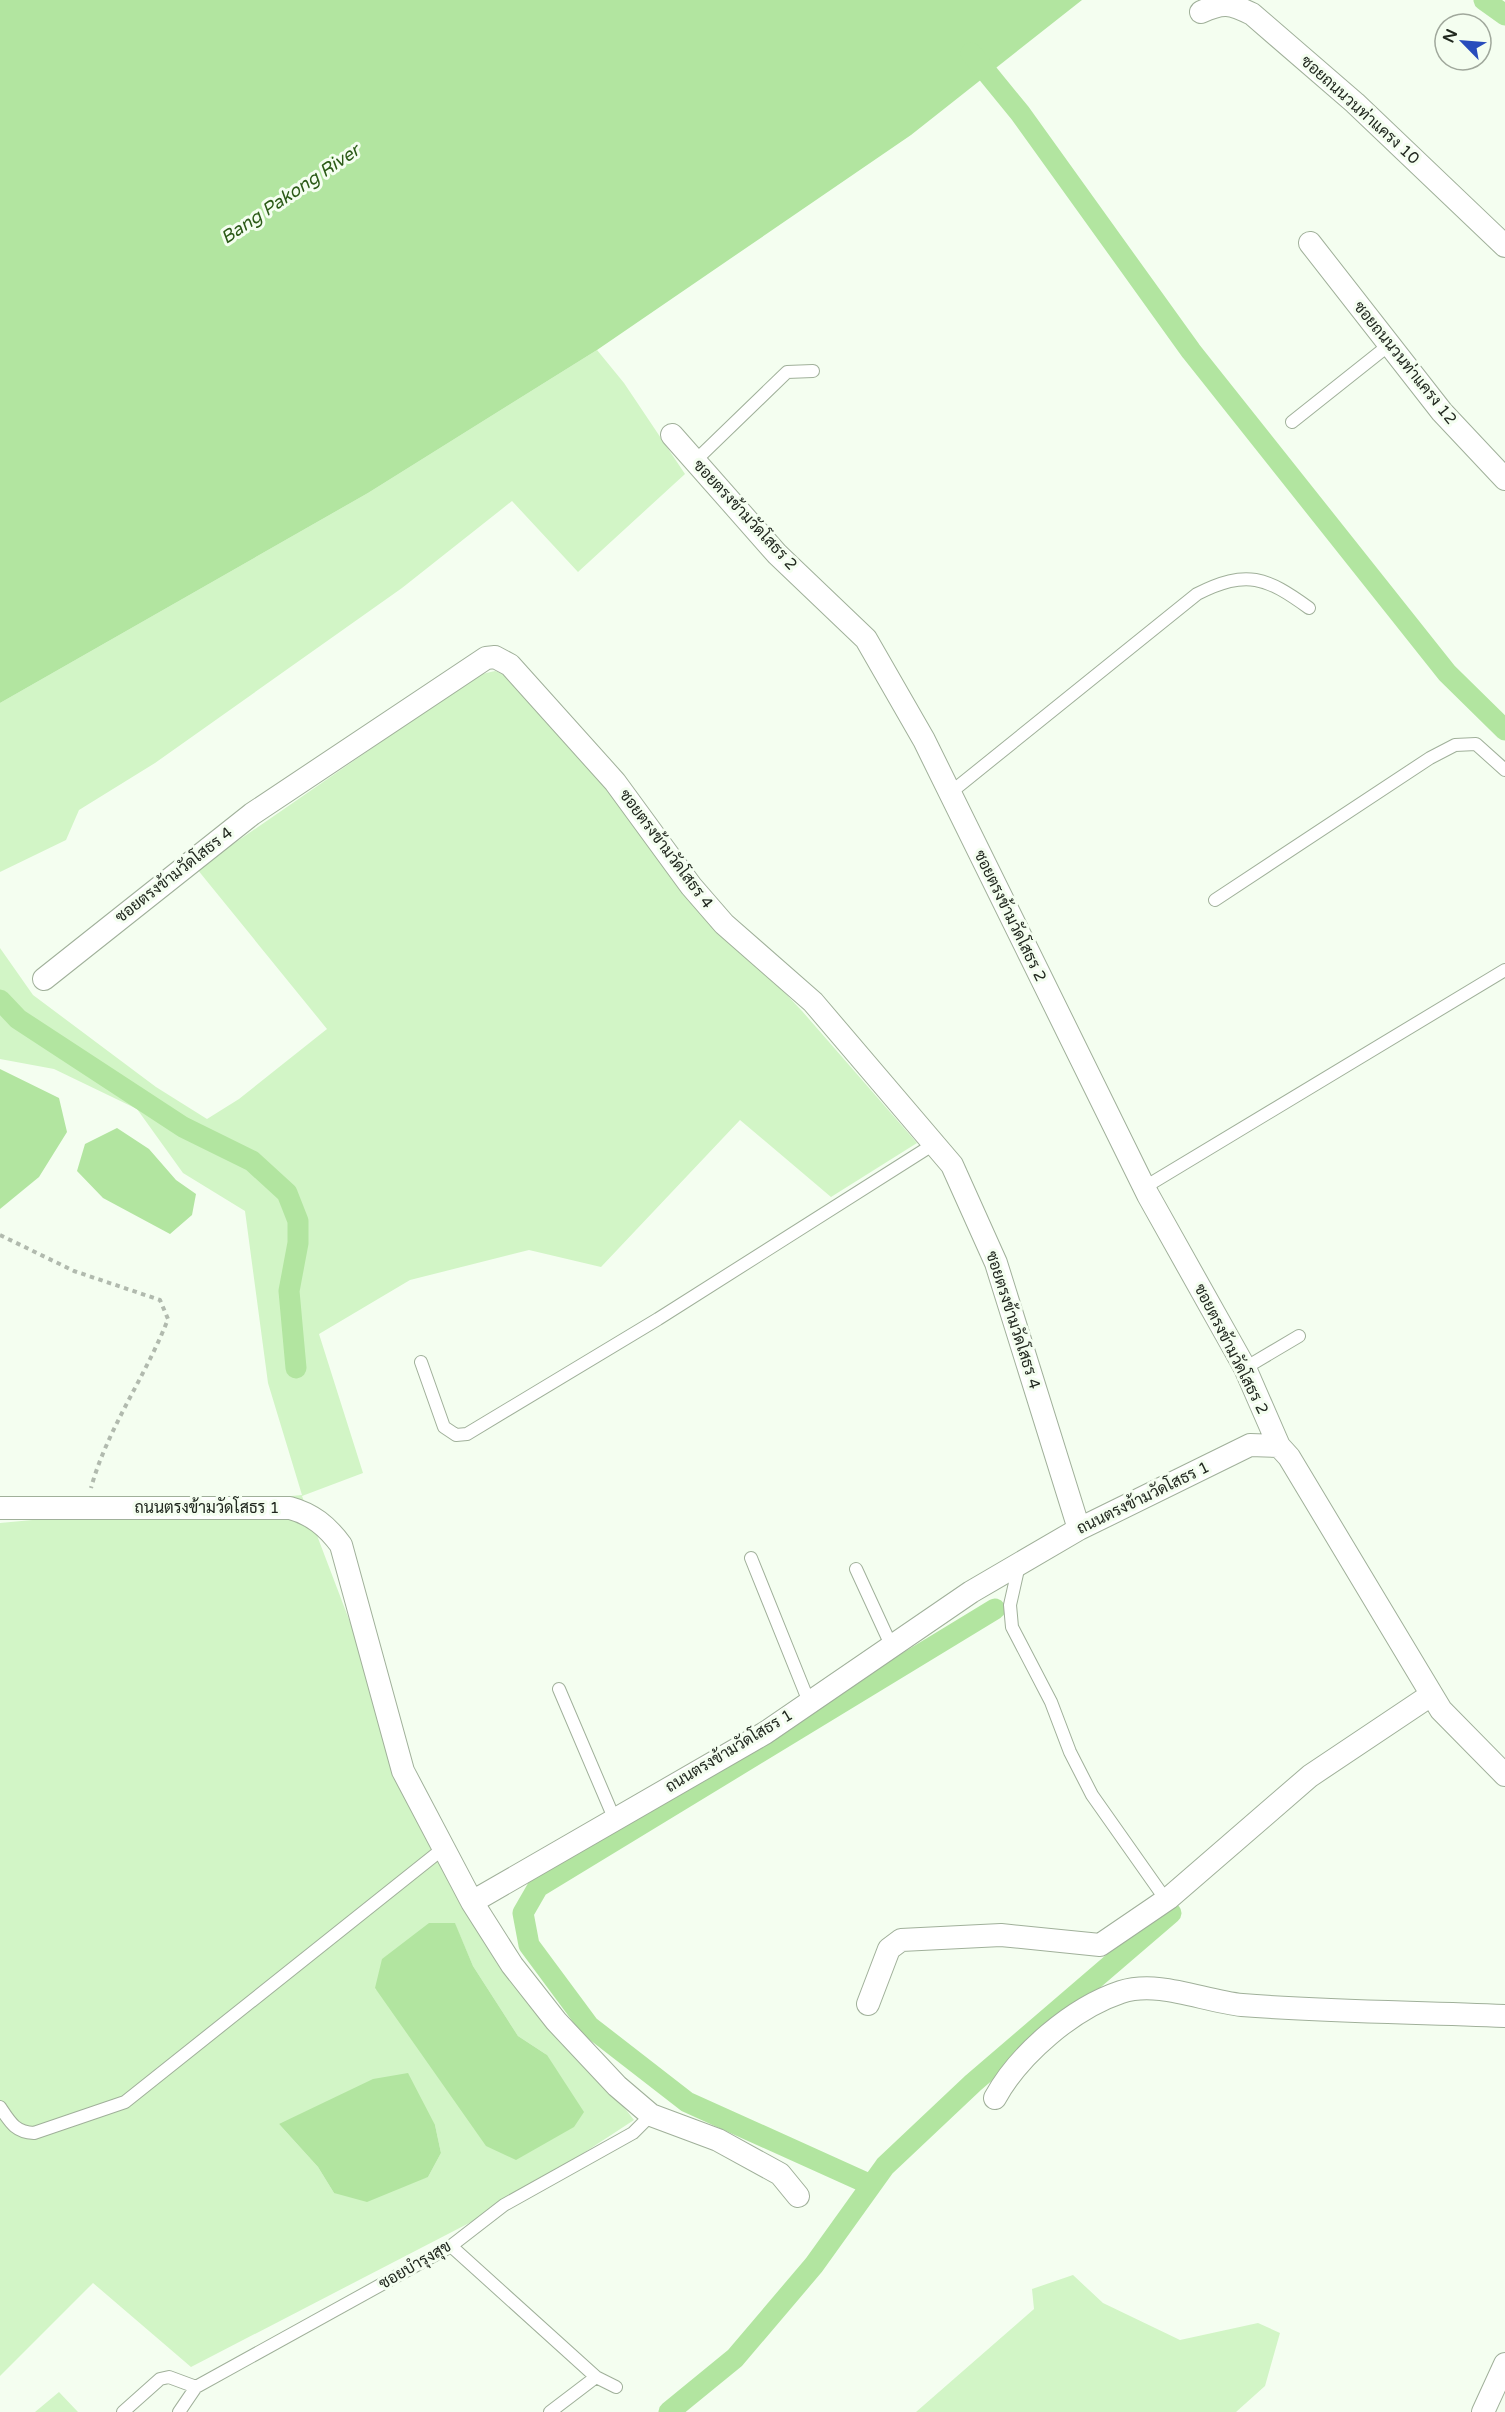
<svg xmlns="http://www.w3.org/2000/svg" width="1505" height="2412" font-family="'Varela Round',Sarabun,sans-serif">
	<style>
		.green { fill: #d2f5c6; fill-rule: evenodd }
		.water { fill: #b2e5a0 }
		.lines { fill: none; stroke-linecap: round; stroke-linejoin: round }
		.canal { stroke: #b2e5a0; stroke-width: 21 }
		.service-casing { stroke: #a0b09a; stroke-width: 14 }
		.minor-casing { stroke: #a0b09a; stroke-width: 24 }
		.path { stroke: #b1baae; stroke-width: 4; stroke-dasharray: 4.5 4.5; stroke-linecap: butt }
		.service { stroke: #fff; stroke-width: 12 }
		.minor { stroke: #fff; stroke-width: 22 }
		.labels { text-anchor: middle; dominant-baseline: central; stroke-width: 6; stroke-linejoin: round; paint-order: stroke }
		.street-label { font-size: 16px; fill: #21281f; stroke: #f4fef0 }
		.water-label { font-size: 18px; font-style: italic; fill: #2b5a17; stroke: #f4fef0 }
	</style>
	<rect width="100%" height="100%" fill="#f4fef0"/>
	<path class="green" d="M597,350l27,33 61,91 -107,98 -66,-71 -110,87 -247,175 -76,47 -13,30 -66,32v-169l368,-210z
		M495,671l31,12 140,184 136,144 115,132 -86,54 -91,-77 -139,147 -72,-17 -119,30 -91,54 44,139 -61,23 148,389 184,235 -130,85 -313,162 -98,-84 -93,93v-853l302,-28 -34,-112 -23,-172 -62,-38 -46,-64 -83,-40 -54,-10v-111l33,47 123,92 51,32 32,-20 88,-70 -130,-160 281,-194zM455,1924l18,42 45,70 29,19 -172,-66zM279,2124l156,1 6,28 -13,24 -94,16 -16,-26z
		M1073,2275l30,28 77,37 78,-17 22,10 -15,53 -29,26h-320l118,-103 -2,-20z
		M59,2392l19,20h-43z"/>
	<path class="water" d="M0,0h1082l-171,135 -314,215 -229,143 -368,210z
		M0,1069l59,29 8,34 -28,45 -39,32z
		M117,1128l32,21 27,31 20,14 -4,21 -22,19 -67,-36 -26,-27 8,-27z
		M429,1923h26l18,43 45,70 29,19 37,57 -10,15 -58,33 -30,-14 -111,-158 7,-29z
		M408,2073l27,52 6,28 -13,24 -61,25 -33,-9 -16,-26 -39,-43 94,-45z"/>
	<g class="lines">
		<path class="canal" d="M1484,0l21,15
			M971,53l49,60 171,238 256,322 58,57
			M0,1000l18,19 165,108 69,34 35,32 11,28v22l-9,48 7,77
			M871,2185l-184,-83 -98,-76 -60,-81 -6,-32 15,-26 457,-278
			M669,2412l66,-54 79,-93 71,-99 88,-83 198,-170"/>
		<g class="service-casing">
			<path id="service" d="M1292,422l97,-77
				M695,461l92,-89 26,-1
				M950,793l247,-199c50,-25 69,-17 112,14
				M1215,900l215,-142 25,-13 21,-1 29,26
				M1145,1187l360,-217
				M421,1362l23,65 12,8 11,-1 191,-115 276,-175
				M1245,1368l54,-32
				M751,1558l58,144
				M1019,1565l-9,40 2,22 39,75 19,50 22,43 74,105
				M856,1569l35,76
				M559,1689l55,129
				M0,2107c10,15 15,25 34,26l91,-31 320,-255
				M451,2246l145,131 20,10
				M123,2412l37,-33 9,-2 27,10
				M179,2412l17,-25 255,-141 53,-41 129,-72 18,-18
				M550,2412l46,-35"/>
		</g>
		<g class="minor-casing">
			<path id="minor" d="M1201,12c23,-10 28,-9 51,2l103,89 150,143
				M1310,243l132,169 63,67
				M672,435l105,119 89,85 58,101 224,455 97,173 34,78
				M44,979l208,-165 234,-156 9,-1 15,8 105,117 76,104 33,38 89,78 139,163 44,98 83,266
				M0,1508h290c22,6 37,18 51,37l62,226 69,131 293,-169 206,-141 108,-63 171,-84 29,1 10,11 152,253 64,65
				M472,1902l40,63 44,56 61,65 34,29 67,25 62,34 18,22
				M868,2004l21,-55 12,-9 100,-5 99,10 69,-47 141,-122 121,-81
				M995,2098c24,-44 78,-90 126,-106 38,-12 82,9 121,13 87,7 176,7 263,11
				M1483,2412l22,-48"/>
		</g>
		<path class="path" d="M0,1235l74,36 86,29 8,19c-22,57 -61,110 -77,169"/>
		<use href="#service" class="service"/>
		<use href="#minor" class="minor"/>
	</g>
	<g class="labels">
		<g class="street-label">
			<text transform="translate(1360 110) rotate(42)">ซอยถนนวนท่าแครง 10</text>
			<text transform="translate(1405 363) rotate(51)">ซอยถนนวนท่าแครง 12</text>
			<text transform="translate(745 515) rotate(47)">ซอยตรงข้ามวัดโสธร 2</text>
			<text transform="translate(666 849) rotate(53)">ซอยตรงข้ามวัดโสธร 4</text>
			<text transform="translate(174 875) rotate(-38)">ซอยตรงข้ามวัดโสธร 4</text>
			<text transform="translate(1010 916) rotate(64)">ซอยตรงข้ามวัดโสธร 2</text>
			<text transform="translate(1013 1320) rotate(72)">ซอยตรงข้ามวัดโสธร 4</text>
			<text transform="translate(1231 1349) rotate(63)">ซอยตรงข้ามวัดโสธร 2</text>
			<text transform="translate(1143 1498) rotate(-26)">ถนนตรงข้ามวัดโสธร 1</text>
			<text x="207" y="1508">ถนนตรงข้ามวัดโสธร 1</text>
			<text transform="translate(729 1751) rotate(-31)">ถนนตรงข้ามวัดโสธร 1</text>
			<text transform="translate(415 2265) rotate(-30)">ซอยบำรุงสุข</text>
		</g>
		<g class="water-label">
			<text transform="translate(290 194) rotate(-34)">Bang Pakong River</text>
		</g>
	</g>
	<g transform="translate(1463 42) rotate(295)"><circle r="28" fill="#f4fef0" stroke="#a0a89c" stroke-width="1.5"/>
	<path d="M0-4.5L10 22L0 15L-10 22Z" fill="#284cbc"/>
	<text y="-9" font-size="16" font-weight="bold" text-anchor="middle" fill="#21281f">N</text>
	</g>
</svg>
